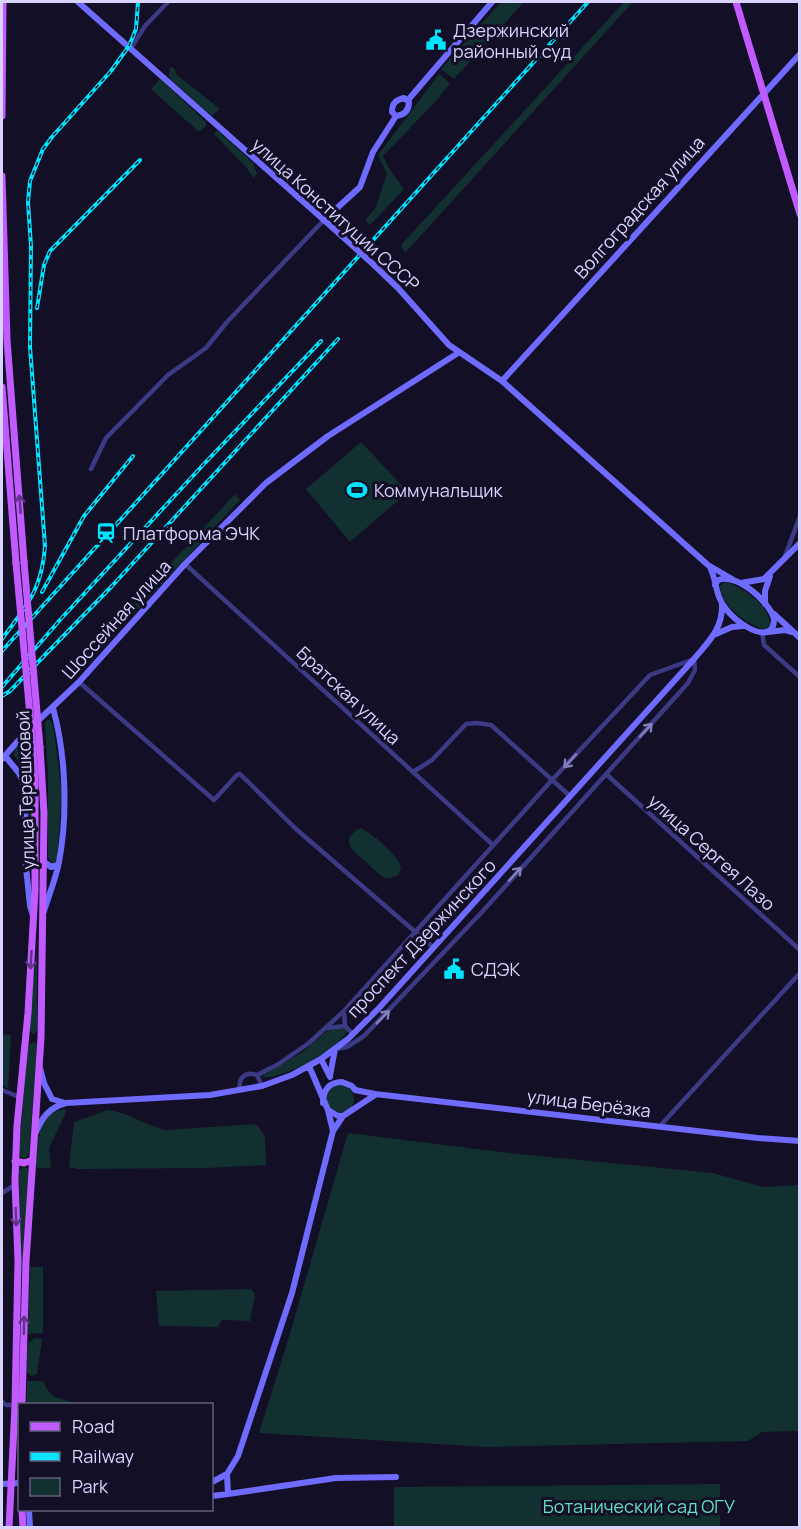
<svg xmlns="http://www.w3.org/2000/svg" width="801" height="1529" font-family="Manrope,sans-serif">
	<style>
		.green { fill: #12302f }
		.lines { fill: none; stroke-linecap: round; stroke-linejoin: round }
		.street { stroke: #3d3a85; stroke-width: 4.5 }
		.secondary { stroke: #6f6bff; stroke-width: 6 }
		.primary { stroke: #c25bff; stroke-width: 7 }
		.rail-casing { stroke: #00e5ff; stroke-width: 4 }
		.rail { stroke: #130f26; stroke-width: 1.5; stroke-dasharray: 4.5; stroke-linecap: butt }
		.secondary-bridge { stroke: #6f6bff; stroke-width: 6 }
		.primary-bridge { stroke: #c25bff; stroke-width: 7 }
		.oneway { stroke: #623188 }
		.oneway2 { stroke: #837fbc }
		.labels { text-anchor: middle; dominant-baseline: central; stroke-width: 6; stroke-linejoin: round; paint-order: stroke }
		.poi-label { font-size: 18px; fill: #d9d4ff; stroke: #130f26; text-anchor: start }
		.street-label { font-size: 18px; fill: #d9d4ff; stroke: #130f26 }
		.park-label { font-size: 18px; fill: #5fe0c0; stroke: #130f26 }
	</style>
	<rect width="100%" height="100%" fill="#130f26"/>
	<path class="green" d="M501,2h23l-70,77 -13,-10z
		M624,2h9l-228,251 -4,-8z
		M170,67l4,1 3,7 43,34 -8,7 -43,-38z
		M439,74l11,9 -14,18 -53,55 7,14 14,19 -34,36 -5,-5 10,-11 12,-35 -9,-19z
		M160,79l46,43v4l-7,6 -48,-43z
		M217,130l36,33 4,11 -4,4 -6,-10 -33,-34z
		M361,442l47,50 -58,50 -44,-53z
		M235,494l5,6 -148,159 -5,-5z
		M725,582c16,3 51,28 44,46l-4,2c-19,-7 -43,-22 -45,-44z
		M47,720h3l3,4 9,70 -5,64 -2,5 -3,1 -4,-7v-83l-3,-51z
		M28,736l5,67v52h-2l-3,-4v-64l-5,-17 -9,-15 1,-7z
		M360,828c12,5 37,26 41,39l-2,7c-4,2 -8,5 -13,4 -7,-2 -14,-11 -19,-15 -14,-12 -29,-22 -7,-35z
		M37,945v86l-3,3 -3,-1 -2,-4z
		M344,1027l3,4c-7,17 -66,50 -84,46l-1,-1 42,-25 25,-22z
		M2,1034l9,1 -3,54 -6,-5z
		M34,1042l3,2v5l-8,104 -3,5h-5l-2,-5 8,-104 1,-4z
		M326 1099a14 14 0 1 1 28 0a14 14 0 1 1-28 0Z
		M65,1109l2,1 -18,38 2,20h-15c2,-24 -1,-55 29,-59z
		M108,1110c21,3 37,15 57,20l91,-6 9,12 1,29 -59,3 -130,1 -8,-2 5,-45z
		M348,1133l161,20 204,20 50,14 36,-2v246l-37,1 -14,9 -262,6 -227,-14 30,-96z
		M24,1167l4,1 1,3 -8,114 -2,-115z
		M30,1267h13v66l-15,1z
		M251,1289l4,5 -5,27 -28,-1 -4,7 -59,-1 -3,-35z
		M35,1338l7,1 -5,35 -5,2 -6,-4 2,-29z
		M27,1381h16c10,22 14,14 32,23h-49z
		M720,1484v43h-326v-40z"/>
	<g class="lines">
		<path class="street" d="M131,48l14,-22 23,-24
			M91,469l15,-31 62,-63 38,-27 21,-26 97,-102
			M785,556l15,-40
			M185,564l308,281
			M762,632l2,13 36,32
			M79,682l135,118 23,-25 3,-1 56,55 138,119
			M413,772l19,-12 34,-36 11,-1 14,2 79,71
			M606,774l194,176
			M344,1011l1,15 8,8
			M327,1028l18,-2
			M257,1075l20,-10 32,-22 35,-32 208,-231 98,-105 44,-16 1,11 -7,13 -206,229 -118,124 -17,11 -12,2
			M2,1090l17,7
			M240,1090c-2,-12 5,-19 17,-15l5,11
			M660,1126l140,-153
			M2,1193l13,-8
			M2,1402l4,3h9"/>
		<path class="secondary" d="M78,2l255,226
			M404,98l5,4c0,9 -5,13 -13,14l-4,-4c0,-9 4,-12 12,-14z
			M408,100l84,-98
			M324,220l36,-33 13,-35 23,-36
			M374,265l24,23 51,57 53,36 206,184 24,14
			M502,381l298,-327
			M710,567c7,14 5,29 16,42 7,10 36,33 46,19 2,-3 2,-6 2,-9 -4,-17 -38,-47 -56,-39l-3,5
			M741,583l23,-4 36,-36
			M765,604v-13l5,-15
			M774,614l26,24
			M768,632l17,-2 6,2
			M716,634l16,-7 11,-1
			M5,756l14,17 6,15v69l5,49 3,10
			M2,759l23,-26 54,-51 106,-118 81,-81 62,-47 130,-83
			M43,861l8,6 7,-2
			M44,911c5,-16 12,-33 15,-49 9,-48 7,-107 -6,-154
			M321,1059l9,18
			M309,1066l19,44 5,21
			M40,1068l4,15 8,16 13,4
			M330,1076l5,-27
			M323,1103c0,-13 6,-21 19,-21l10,4 3,4 20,4 383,44 42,3
			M328,1110l10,6h5l32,-21
			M35,1134c7,-16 13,-26 31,-31l144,-8 52,-9 30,-11 29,-16 27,-20 31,-31 315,-349c14,-17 29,-30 28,-55
			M212,1482l15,-8 11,-18 54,-163 41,-162 10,-15
			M2,1484l18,-1
			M228,1494l108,-16 60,-1
			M212,1496l16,-2 -1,-20
			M29,1510l1,18"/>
		<path class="primary" d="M736,2l64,212
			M2,116l1,-114
			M2,176l5,164 17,222
			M2,387l14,176
			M15,1161l9,2 9,-3
			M22,1404l4,-143 15,-223 3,-225 -4,-66
			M22,1510l1,18
			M9,1528l6,-123 3,-144 -3,-81 2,-54 11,-113 7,-122v-106l-2,-37"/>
		<g class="rail-casing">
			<path id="rail" d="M37,308l7,-43 6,-14 90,-91
				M42,592l42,-76 49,-60
				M2,639c25,-34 40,-49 43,-93l-15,-199 1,-101 -3,-44 2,-21 13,-32 9,-12 59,-66 18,-25 7,-17 2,-27
				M2,651l586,-649
				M2,687l57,-66 144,-156 118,-124
				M2,696l8,-5 102,-105 226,-247"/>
		</g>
		<use href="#rail" class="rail"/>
		<path class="secondary-bridge" d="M333,228l41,37"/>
		<path class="primary-bridge" d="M24,562l16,185
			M16,563l17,185"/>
	</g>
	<defs><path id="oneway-shaft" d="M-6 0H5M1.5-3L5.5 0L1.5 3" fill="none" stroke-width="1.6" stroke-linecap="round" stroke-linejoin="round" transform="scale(1.5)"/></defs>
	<g class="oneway">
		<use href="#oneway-shaft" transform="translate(20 504) rotate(-94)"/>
		<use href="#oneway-shaft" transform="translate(31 960) rotate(93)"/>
		<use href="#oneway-shaft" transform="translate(16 1217) rotate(88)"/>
		<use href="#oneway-shaft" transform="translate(24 1325) rotate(-89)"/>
	</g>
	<g class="oneway2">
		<use href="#oneway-shaft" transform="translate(646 730) rotate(-48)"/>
		<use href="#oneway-shaft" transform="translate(570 761) rotate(133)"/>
		<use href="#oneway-shaft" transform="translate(515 874) rotate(-48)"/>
		<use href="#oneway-shaft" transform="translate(383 1017) rotate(-45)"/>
	</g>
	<defs>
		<g id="civic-bare" transform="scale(1.62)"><path d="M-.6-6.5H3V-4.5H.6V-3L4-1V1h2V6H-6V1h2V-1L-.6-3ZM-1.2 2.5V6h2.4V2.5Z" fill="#00e5ff" stroke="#130f26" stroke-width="2.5" paint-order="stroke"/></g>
		<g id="stadium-bare" transform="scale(1.62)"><path d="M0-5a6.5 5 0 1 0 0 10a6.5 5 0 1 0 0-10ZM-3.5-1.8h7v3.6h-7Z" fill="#00e5ff" stroke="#130f26" stroke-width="2.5" paint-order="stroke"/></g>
		<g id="station-bare" transform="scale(1.62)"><path d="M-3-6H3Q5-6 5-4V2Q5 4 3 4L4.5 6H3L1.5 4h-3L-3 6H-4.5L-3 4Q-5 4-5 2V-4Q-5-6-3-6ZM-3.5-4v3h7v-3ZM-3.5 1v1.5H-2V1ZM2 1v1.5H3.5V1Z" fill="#00e5ff" stroke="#130f26" stroke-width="2.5" paint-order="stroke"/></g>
	</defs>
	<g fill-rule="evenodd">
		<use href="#civic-bare" x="436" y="40"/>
		<use href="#stadium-bare" x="357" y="490"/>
		<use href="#station-bare" x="106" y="533"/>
		<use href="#civic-bare" x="454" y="969"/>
	</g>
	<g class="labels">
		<g class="poi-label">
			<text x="453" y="30">Дзержинский<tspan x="453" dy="21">районный суд</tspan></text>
			<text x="374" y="490">Коммунальщик</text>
			<text x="123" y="533">Платформа ЭЧК</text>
			<text x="471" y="969">СДЭК</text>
		</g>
		<g class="street-label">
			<text transform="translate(639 207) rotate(-48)">Волгоградская улица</text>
			<text transform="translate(336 214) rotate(42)">улица Конституции СССР</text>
			<text transform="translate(116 619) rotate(-48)">Шоссейная улица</text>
			<text transform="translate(349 695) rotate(43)">Братская улица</text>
			<text transform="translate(25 790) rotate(-92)">улица Терешковой</text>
			<text transform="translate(712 852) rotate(42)">улица Сергея Лазо</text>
			<text transform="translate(421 938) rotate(-47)">проспект Дзержинского</text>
			<text transform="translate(589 1103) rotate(7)">улица Берёзка</text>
		</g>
		<g class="park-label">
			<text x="639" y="1506">Ботанический сад ОГУ</text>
		</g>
	</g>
	<rect width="801" height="1529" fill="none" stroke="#d9d4ff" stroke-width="6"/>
	<rect x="18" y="1403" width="195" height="108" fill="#130f26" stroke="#625e7d" stroke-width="1.5"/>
	<rect x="30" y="1422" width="30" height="9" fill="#c25bff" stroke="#625e7d" stroke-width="1.5"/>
	<text x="72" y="1433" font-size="18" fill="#d9d4ff">Road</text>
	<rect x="30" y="1452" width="30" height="9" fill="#00e5ff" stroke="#625e7d" stroke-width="1.5"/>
	<text x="72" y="1463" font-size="18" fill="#d9d4ff">Railway</text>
	<rect x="30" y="1478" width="30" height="18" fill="#12302f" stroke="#625e7d" stroke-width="1.5"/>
	<text x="72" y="1493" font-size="18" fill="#d9d4ff">Park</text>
</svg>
